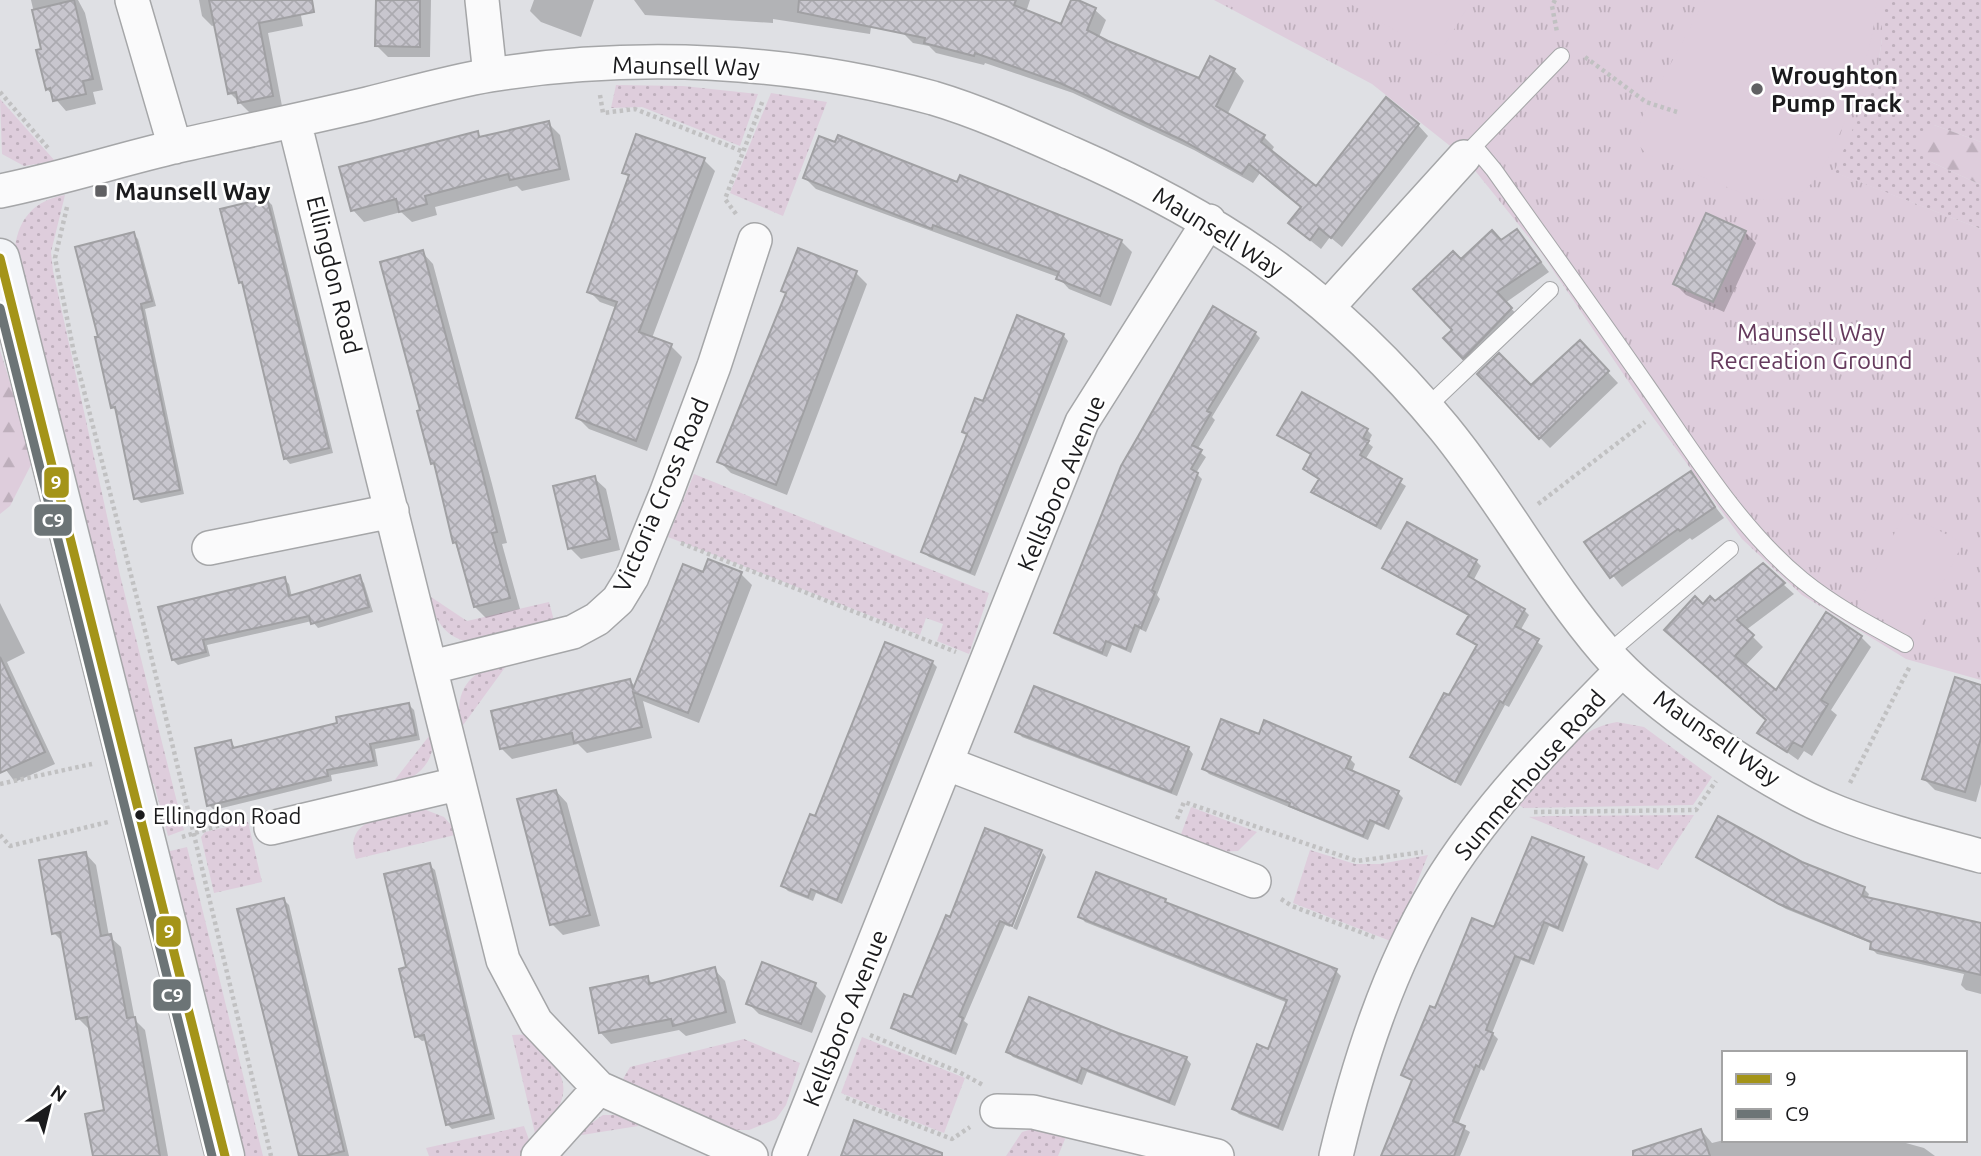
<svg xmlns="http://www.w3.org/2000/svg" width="1981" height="1156" font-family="Ubuntu,sans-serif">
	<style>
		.grass { fill: url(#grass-dots) }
		.forest { fill: url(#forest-firs) }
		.park { fill: url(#park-tufts) }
		.garden { fill: #decddc }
		.shadow { fill: #0003 }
		.building { fill: url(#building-cross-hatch); stroke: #a0a0a3; stroke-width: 2 }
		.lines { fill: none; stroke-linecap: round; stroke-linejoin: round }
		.service-casing { stroke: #a5a6a8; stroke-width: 18 }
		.minor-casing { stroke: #a5a6a8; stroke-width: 36 }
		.secondary-casing { stroke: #a5a6a8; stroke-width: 41 }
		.path { stroke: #c1c1c2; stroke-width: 4.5; stroke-dasharray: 3.5 3.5; stroke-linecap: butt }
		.service { stroke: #fafafb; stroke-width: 16 }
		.minor { stroke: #fafafb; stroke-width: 33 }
		.secondary { stroke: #f3f5f8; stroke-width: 38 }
		.bus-1-casing { stroke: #fff; stroke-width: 14 }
		.bus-2-casing { stroke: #fff; stroke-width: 14 }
		.bus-1 { stroke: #a49419; stroke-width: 9 }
		.bus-2 { stroke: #6c7476; stroke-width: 9 }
		.poi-dot { fill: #606063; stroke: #fff; stroke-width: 2.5 }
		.bus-dot { fill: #1b1b1d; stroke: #fff; stroke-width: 2.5 }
		.labels { text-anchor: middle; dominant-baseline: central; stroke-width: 5; stroke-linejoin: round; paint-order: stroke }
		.bus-label { font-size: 22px; fill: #1b1b1d; stroke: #fff; text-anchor: start }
		.street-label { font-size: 24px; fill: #1b1b1d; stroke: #fff }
		.poi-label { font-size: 24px; font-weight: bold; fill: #1b1b1d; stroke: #fff; text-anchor: start }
		.park-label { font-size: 24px; fill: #653a5d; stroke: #fff }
		.line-badge { stroke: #fff; stroke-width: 2.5 }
		.badge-label { font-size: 19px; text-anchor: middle; font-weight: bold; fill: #fff }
	</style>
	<defs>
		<pattern id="grass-dots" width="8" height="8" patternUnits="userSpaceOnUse" patternTransform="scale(1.75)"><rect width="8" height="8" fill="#decddc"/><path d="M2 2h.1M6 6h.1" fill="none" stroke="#beafbc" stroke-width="1.8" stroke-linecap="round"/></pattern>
		<pattern id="forest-firs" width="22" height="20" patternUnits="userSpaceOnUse" patternTransform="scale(1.75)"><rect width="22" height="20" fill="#decddc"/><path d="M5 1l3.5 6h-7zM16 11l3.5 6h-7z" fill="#beafbc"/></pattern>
		<pattern id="park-tufts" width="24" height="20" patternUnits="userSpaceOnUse" patternTransform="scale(1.75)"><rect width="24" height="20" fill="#decddc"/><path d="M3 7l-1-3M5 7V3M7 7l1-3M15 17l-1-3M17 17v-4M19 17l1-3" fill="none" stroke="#beafbc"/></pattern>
		<pattern id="building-cross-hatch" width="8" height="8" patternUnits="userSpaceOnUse" patternTransform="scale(1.75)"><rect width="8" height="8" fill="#c8c6ce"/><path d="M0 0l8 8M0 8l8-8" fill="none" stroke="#abaab0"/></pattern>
	</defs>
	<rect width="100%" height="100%" fill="#dfe0e4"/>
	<path class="grass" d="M1882,0h99v142l-47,-17 -5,36 52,24v44l-148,-57 44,-99 5,-35z
		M616,85l67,1 75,8 -18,52 -98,-39 -31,1z
		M771,93l56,9 -44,114 -53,-23z
		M0,99l55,62 -31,5 -22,-12z
		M65,195l-14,57 2,19 67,304 64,255 -16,6 -14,-52h-5l-49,-210 -28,-94 -57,-233c4,-29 20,-47 50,-52z
		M694,474l295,119 -20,61 -32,-13 6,-17 -17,-6 -6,17 -252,-98z
		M428,595l39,26 82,-19 7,26c-55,10 -110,40 -128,-33z
		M509,662l-48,66c-8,-40 10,-59 48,-66z
		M1617,722l27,5 68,50 -19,28 -169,3 -11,-6c30,-30 60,-73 104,-80z
		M433,731c3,33 -15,47 -43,55z
		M1191,807l66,25 -19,19 -23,1 -35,-15z
		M421,808l23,9 15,17 -103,25c-15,-42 38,-45 65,-51z
		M1694,815l-36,55 -129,-53 21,-1z
		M248,822l14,60 -48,11 -13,-56 4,-5z
		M187,847l76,309h-22l-75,-304z
		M1310,850l45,14h25l48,-9 -35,87 -100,-39z
		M532,1034c40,50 42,55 5,108l-25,-107z
		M862,1037l103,41 -21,55 -103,-40z
		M744,1039l56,24 -14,42 -10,14 -27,11h-20l-90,-36 -16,-15 7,-12z
		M603,1115h20l17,7 -2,4 -56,9 -4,-2z
		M524,1126l8,22 -11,8h-92l-3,-8z
		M1043,1126l25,6 -10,24h-52l16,-24z"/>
	<path class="forest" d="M1934,125l47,17v43l-52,-24 -12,-15 4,-11z
		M0,350l34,109 -24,47 -10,8z"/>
	<path class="park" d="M1214,0h668v38l-5,35 -43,99 147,57v451l-75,-21 -104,-64 -60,-56 -95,-130 -107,-158 -76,-94 -92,-73z"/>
	<path class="garden" d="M1344,0h128l-34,56z
		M1705,0h171c2,40 -38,156 -65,184 -15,16 -35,17 -55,15l-107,-44c-15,-10 -13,-22 -7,-38z
		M1905,513l58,30 -47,92 -59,-29z"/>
	<path class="shadow" d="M31,0h47l7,13 18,77 -10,2 3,12 -30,7 -19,-22 -4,-38z
		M199,0h99l5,26 -35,7 14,73 -32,7 -20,-20 -14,-68 -4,1 -10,-10z
		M377,0h54l-1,57h-42l-11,-11z
		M534,0h60l-13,37 -40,-15 -11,-11z
		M634,0h241l-5,34 -97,-15v4l-128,-8z
		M910,0h120l-4,12 36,14 11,-26 22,10 11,10 -7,17 101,43 34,-10 10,11 -17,34 37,22 10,10 -3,5 45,37 102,-64 10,11 -86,111 -12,-10 -9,12 -20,-16 1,-25 -42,-35 -7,10 -59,-33 -121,-57 -88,-30 -1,2 -48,-12 -7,-7 -16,-3 -11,-11z
		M548,123l12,12 10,45 -48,11 -5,-5 -82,21 2,8 -25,7 -11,-10 -37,10 -11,-12 124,-77 5,5z
		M704,160l11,11 -63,167 19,8 11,11 -35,94 -58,-22 -11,-11 39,-110 -17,-6 -11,-11 41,-113 -6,-6z
		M805,178l153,6 163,57 11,11 -21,54 -42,-17 -11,-12 -242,-88z
		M267,200l5,5 61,248 -43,11 -5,-6 -40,-171 -5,-5z
		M1517,231l32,41 -44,31 16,15 -48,49 -27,-29 8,-8 7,-69z
		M1745,232l11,11 -32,69 -38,-17 -11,-11z
		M133,234l5,5 18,67 -11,3 39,185 -43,9 -5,-5 -18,-85 -5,-6 -13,-69z
		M422,252l11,12 59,220 15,59 -5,1 18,65 -34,9 -11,-11 -20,-65 -32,-131z
		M856,273l11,11 -80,211 -56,-22 -12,-12 69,-166 -5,-4z
		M1255,333l5,5 -48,79 3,3 -18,30 9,7 -10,16 6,6 -45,116 3,4 -14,33 -6,-3 -9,24 -19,-8 -5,12 -46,-19 -5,-5z
		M1063,335l5,6 -93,235 -46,-19 -6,-5 46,-116 -5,-5 20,-27z
		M1590,353l28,30 -68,65 -71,-74 52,13z
		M1303,394l64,36 5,5 -4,8 5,4 -8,13 41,26 -25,44 -62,-33 -5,-5 6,-12 -15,-11 7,-13 -33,-21z
		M1690,474l34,44 -32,22 -2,-2 -68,49 -35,-44z
		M594,478l12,11 14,61 -39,9 -11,-11z
		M1476,561l5,5 -8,15 51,29 5,5 -9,16 23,15 -34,61 -4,-2 -44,81 -49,-30 66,-109 -19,-13 11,-18 -86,-49z
		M1763,566l31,28 -48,36 17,17 -18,19 32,26 84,-55 10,10 -40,63 6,5 -25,41 -8,-5 -6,9 -38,-27 7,-13 -64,-114 12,-3z
		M704,574h37l11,11 -53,138 -56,-22 9,37 -65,15 -9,-9 -66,15 -11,-11 129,-67 6,6z
		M359,577l5,6 9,29 -55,16 -6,-7 -105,24 3,11 -32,9 -5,-5 111,-81 5,5 3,13z
		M0,603l25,50 -18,9 48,102 -40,18 -15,-20z
		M932,662l5,5 -95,237 -26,-11 -3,8 -25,-10 -5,-5 33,-68z
		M1981,687v97l-5,18 -41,-12 -11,-11z
		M409,705l5,5 6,30 -45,9 3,17 -47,9 1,6 -118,29 -5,-5 22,-63 5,7z
		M1017,731l171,17 5,6 -16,42 -155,-59z
		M1260,736l90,23 5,5 -3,8 46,21 5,5 -14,32 -14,-6 -7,16 -159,-66 -5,-5z
		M556,791l11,12 33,123 -37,9 -11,-11z
		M1039,852l-29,75 -5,-2 -41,96 4,3 -12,31 -58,-23 -5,-5 20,-27 38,-81z
		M85,853l11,12 13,71 12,11 14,73 10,10 23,126h-73l11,-45 -17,-82 -11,-11 -14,-75 -10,-10z
		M1043,853l3,4 -29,73 -4,-2z
		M1698,856l104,7 62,26 5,5 -2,5 114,26v69l-15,-4 -5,-5 3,-11 -87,-20 -5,-5 1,-5 -87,-35z
		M1583,859l5,5 -25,68 -14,-6 -15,39 -13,-5 -29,73 6,6 -14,32 -3,-2 -23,56 12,7 -10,24h-77l30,-74 -10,-8 33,-64 59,-81z
		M429,865l6,5 60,249 -43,10 -5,-5 -20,-84 -5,1 -6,-5 -8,-68z
		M284,900l5,5 60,251h-48z
		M1165,901l5,5 166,65 5,5 -58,155 -44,-17 -5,-5 35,-58 19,-48 -203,-81 -5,-6z
		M714,969l11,12 11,42 -50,13 -7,-6 -68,14 -11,-12 47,-54 7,7z
		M815,985l11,11 -14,37 -53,-19 -11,-11z
		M1117,1035l69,23 5,6 -16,42 -88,-34 -5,13 -69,-28 -5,-5z
		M1701,1130l11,13 12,-3h171l29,8 11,8h-256z"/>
	<path class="building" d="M74,0l19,79 -10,2 3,13 -33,7 -3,-13 -4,2 -10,-40 5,-1 -9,-39z
		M209,0h103l2,12 -55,11 14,73 -35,7 -2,-11 -8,2z
		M376,0h44v47l-45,-1z
		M799,0h217l-2,5 47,19 10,-24h7l18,8 -9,22 21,11 91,37 11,-22 25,13 -19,37 49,29 -4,7 55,44 70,-89 33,27 -88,114 -12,-10 -9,12 -22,-17 13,-16 -52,-43 -7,10 -60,-34 -122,-57 -85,-30 -1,3 -50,-13 1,-5 -127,-26z
		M549,121l11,48 -50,11 -2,-6 -83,22 2,8 -28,8 -3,-13 -45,12 -12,-44 139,-36 1,6z
		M636,134l69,24 -66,174 33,12 -36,97 -60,-23 41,-116 -30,-10 42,-117 -7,-2z
		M838,135l119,47 3,-7 162,65 -22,56 -44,-17 3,-7 -126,-47 -1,4 -129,-51 16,-42 16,6z
		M267,198l62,250 -45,11 -42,-177 -3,1 -19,-74z
		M1706,213l40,18 -33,71 -40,-18z
		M1517,229l24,33 -44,30 15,16 -49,51 -20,-21 9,-8 -39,-41 40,-38 8,8 31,-29 9,10z
		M134,232l18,69 -11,3 39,186 -46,9 -19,-92 -4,1 -16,-71h3l-23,-90z
		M798,248l59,23 -81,214 -59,-23 69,-169 -5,-2z
		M423,250l59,221 15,61 -5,1 18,65 -36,9 -18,-65 -3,1 -19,-80 -3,1 -14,-53 3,-1 -40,-148z
		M1213,306l43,26 -49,79 4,2 -19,32 10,5 -11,19 7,4 -46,117 3,2 -14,36 -6,-3 -9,24 -20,-8 -4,12 -48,-20 67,-167z
		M1017,315l47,19 -94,238 -49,-20 46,-118 -5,-2 13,-34 8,3z
		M1580,340l29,31 -70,68 -62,-65 22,-21 32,32z
		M1302,392l66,37 -5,9 6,3 -9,14 42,24 -26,47 -65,-34 8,-13 -16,-10 8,-15 -34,-19z
		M1691,471l24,36 -35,24 -2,-2 -68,49 -26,-36z
		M595,476l15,63 -42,10 -15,-63z
		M1407,522l70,38 -9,16 57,33 -10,17 24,13 -36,64 -3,-2 -45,81 -45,-25 34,-64 5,2 28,-50 -20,-11 12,-19 -87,-47z
		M708,559l34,13 -54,141 -55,-21 9,35 -68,16 -2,-10 -72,16 -9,-38 139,-32 3,10 50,-125 20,8z
		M1763,563l22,20 -48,37 17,15 -19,21 41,34 50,-78 36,24 -41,64 7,4 -26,43 -9,-5 -6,10 -30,-19 9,-13 -102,-90 31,-34 8,8 7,-8 5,5z
		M360,575l9,32 -58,17 -2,-8 -106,24 3,12 -34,8 -14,-53 127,-30 4,19z
		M885,642l48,19 -96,239 -26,-11 -3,8 -27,-11 29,-72 5,2z
		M0,657l45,95 -45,21z
		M1955,677l26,8v53l-16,54 -43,-13z
		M1034,686l155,61 -18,45 -156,-60z
		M409,703l7,32 -46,9 4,17 -47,9 1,6 -121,30 -12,-58 36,-8 2,8 104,-25 -1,-6z
		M1221,719l38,15 5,-14 87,37 -5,11 53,23 -15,35 -14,-6 -7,16 -74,-30 1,-3 -88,-34z
		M556,790l34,125 -40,10 -33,-126z
		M1718,816l84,46 63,25 -3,9 119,27v52l-111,-26 1,-7 -92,-38 -83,-47z
		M985,828l57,22 -30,76 -12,-5 -41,95 4,2 -12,33 -60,-23 13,-34 8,3 34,-82 4,2z
		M1532,837l52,20 -26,71 -14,-6 -15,39 -14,-5 -29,74 7,3 -14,34 -3,-2 -23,56 12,5 -11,30h-73l31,-76 -11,-5 29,-69 5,2 37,-90 22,9z
		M86,852l15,84 10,-2 16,84 8,-1 25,139h-67l-8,-42 19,-4 -17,-93 -11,2 -16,-87 -8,2 -13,-74z
		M430,863l61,251 -45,11 -22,-90 -9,2 -16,-68 7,-2 -22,-93z
		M1096,872l70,27 -1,3 172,67 -59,158 -46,-18 25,-65 11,5 19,-49 -209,-83z
		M284,898l60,253 -19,5h-26l-62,-247z
		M762,962l54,21 -15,41 -55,-20z
		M715,967l11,45 -53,14 -2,-7 -72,14 -9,-45 58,-12 1,8z
		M1029,997l89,36 69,24 -18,45 -87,-34 -5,13 -71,-29z
		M854,1120l88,33v3h-101z
		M1701,1129l9,27h-77v-5z"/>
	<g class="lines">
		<g class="service-casing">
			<path id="service" d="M1474,146l87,-90
				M1468,153l6,-7 20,24c51,72 103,144 153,216 46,66 92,142 155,194 32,26 68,45 103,64
				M1427,407l123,-117
				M1607,654l123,-105"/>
		</g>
		<g class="minor-casing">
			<path id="minor" d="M132,0l43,147
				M482,0l8,75
				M294,121l209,839 33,62 63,66 152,68
				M0,191c60,-12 118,-31 178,-45 63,-14 126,-27 189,-42 41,-10 82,-22 123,-29 146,-23 300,-16 443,23 47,14 93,35 138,55 155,68 265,144 373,275 58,71 101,153 161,223 46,54 166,136 234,162 46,18 95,30 142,43
				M1328,307l136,-150
				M209,548l183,-37
				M432,667l141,-35 24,-13 21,-19 14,-23 34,-83 48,-128 41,-126
				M948,764l306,117
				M271,828l186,-44
				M997,1111l36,1 184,44
				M538,1156l61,-68
				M789,1156l293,-734 127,-201
				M1336,1156c22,-92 52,-186 101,-268 49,-81 119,-151 185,-218"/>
		</g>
		<g class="secondary-casing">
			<path id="secondary" d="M0,258l225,898"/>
		</g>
		<path class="path" d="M1555,0l-3,6 5,26
			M1585,57l61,45 31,10
			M0,92l48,56
			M600,95l3,18 32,-4 109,43
			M67,207l-12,51 18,90 69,270 129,538
			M736,214l-11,-15 38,-99
			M1538,504l107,-82
			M681,543l275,109
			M1850,783l60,-117
			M0,784l92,-20
			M1534,812l162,-2 20,-29
			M1177,819l7,-17 173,59 66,-9
			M0,835l10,11 98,-24
			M182,837l58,-18
			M1281,899l11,7 84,32
			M870,1035l89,37 24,13
			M846,1098l106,41 18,-12"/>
		<use href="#service" class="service"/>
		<use href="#minor" class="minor"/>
		<use href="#secondary" class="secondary"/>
		<g class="bus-1-casing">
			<path id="bus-1" d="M0,258l225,898"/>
		</g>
		<g class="bus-2-casing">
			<path id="bus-2" d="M0,308l212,848"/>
		</g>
		<use href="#bus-1" class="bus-1"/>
		<use href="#bus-2" class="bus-2"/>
	</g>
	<g class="poi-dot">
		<circle cx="1757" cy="89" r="7"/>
		<rect x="94" y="184" width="14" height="14" rx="3.5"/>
	</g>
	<circle class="bus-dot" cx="140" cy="815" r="6"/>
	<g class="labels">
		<g class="bus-label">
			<text x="153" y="815">Ellingdon Road</text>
		</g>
		<g class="street-label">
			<text transform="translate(686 66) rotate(1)">Maunsell Way</text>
			<text transform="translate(1218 232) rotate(32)">Maunsell Way</text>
			<text transform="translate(334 275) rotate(76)">Ellingdon Road</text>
			<text transform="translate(1061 483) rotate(-67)">Kellsboro Avenue</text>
			<text transform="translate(661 495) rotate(-67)">Victoria Cross Road</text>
			<text transform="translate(1717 738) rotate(35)">Maunsell Way</text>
			<text transform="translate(1530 775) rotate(-49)">Summerhouse Road</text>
			<text transform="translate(845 1018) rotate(-68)">Kellsboro Avenue</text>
		</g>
		<g class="poi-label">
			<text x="1771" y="75">Wroughton<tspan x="1771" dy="28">Pump Track</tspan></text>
			<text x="115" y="191">Maunsell Way</text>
		</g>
		<g class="park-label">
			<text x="1811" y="332">Maunsell Way<tspan x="1811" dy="28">Recreation Ground</tspan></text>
		</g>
	</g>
	<g class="line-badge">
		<rect x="43" y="466" width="27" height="33" rx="7" fill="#a49419"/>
		<rect x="33" y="503" width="40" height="34" rx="7" fill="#6c7476"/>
		<rect x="155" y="915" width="27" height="33" rx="7" fill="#a49419"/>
		<rect x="152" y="978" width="40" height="34" rx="7" fill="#6c7476"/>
	</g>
	<g class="badge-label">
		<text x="56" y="489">9</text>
		<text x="53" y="527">C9</text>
		<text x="169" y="938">9</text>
		<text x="172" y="1002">C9</text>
	</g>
	<rect x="1722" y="1051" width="245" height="91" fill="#ffffff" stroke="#a4a4a5" stroke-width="2"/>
	<rect x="1736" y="1074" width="35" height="10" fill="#a49419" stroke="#a4a4a5" stroke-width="2"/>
	<text x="1785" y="1086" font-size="21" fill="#1b1b1d">9</text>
	<rect x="1736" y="1109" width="35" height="10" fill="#6c7476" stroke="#a4a4a5" stroke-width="2"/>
	<text x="1785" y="1121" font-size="21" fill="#1b1b1d">C9</text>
	<g transform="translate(49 1107) rotate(35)" stroke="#ffffff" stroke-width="5" paint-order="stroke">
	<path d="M0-5L12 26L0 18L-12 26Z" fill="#1b1b1d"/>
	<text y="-10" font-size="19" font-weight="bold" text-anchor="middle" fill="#1b1b1d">N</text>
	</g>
</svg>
